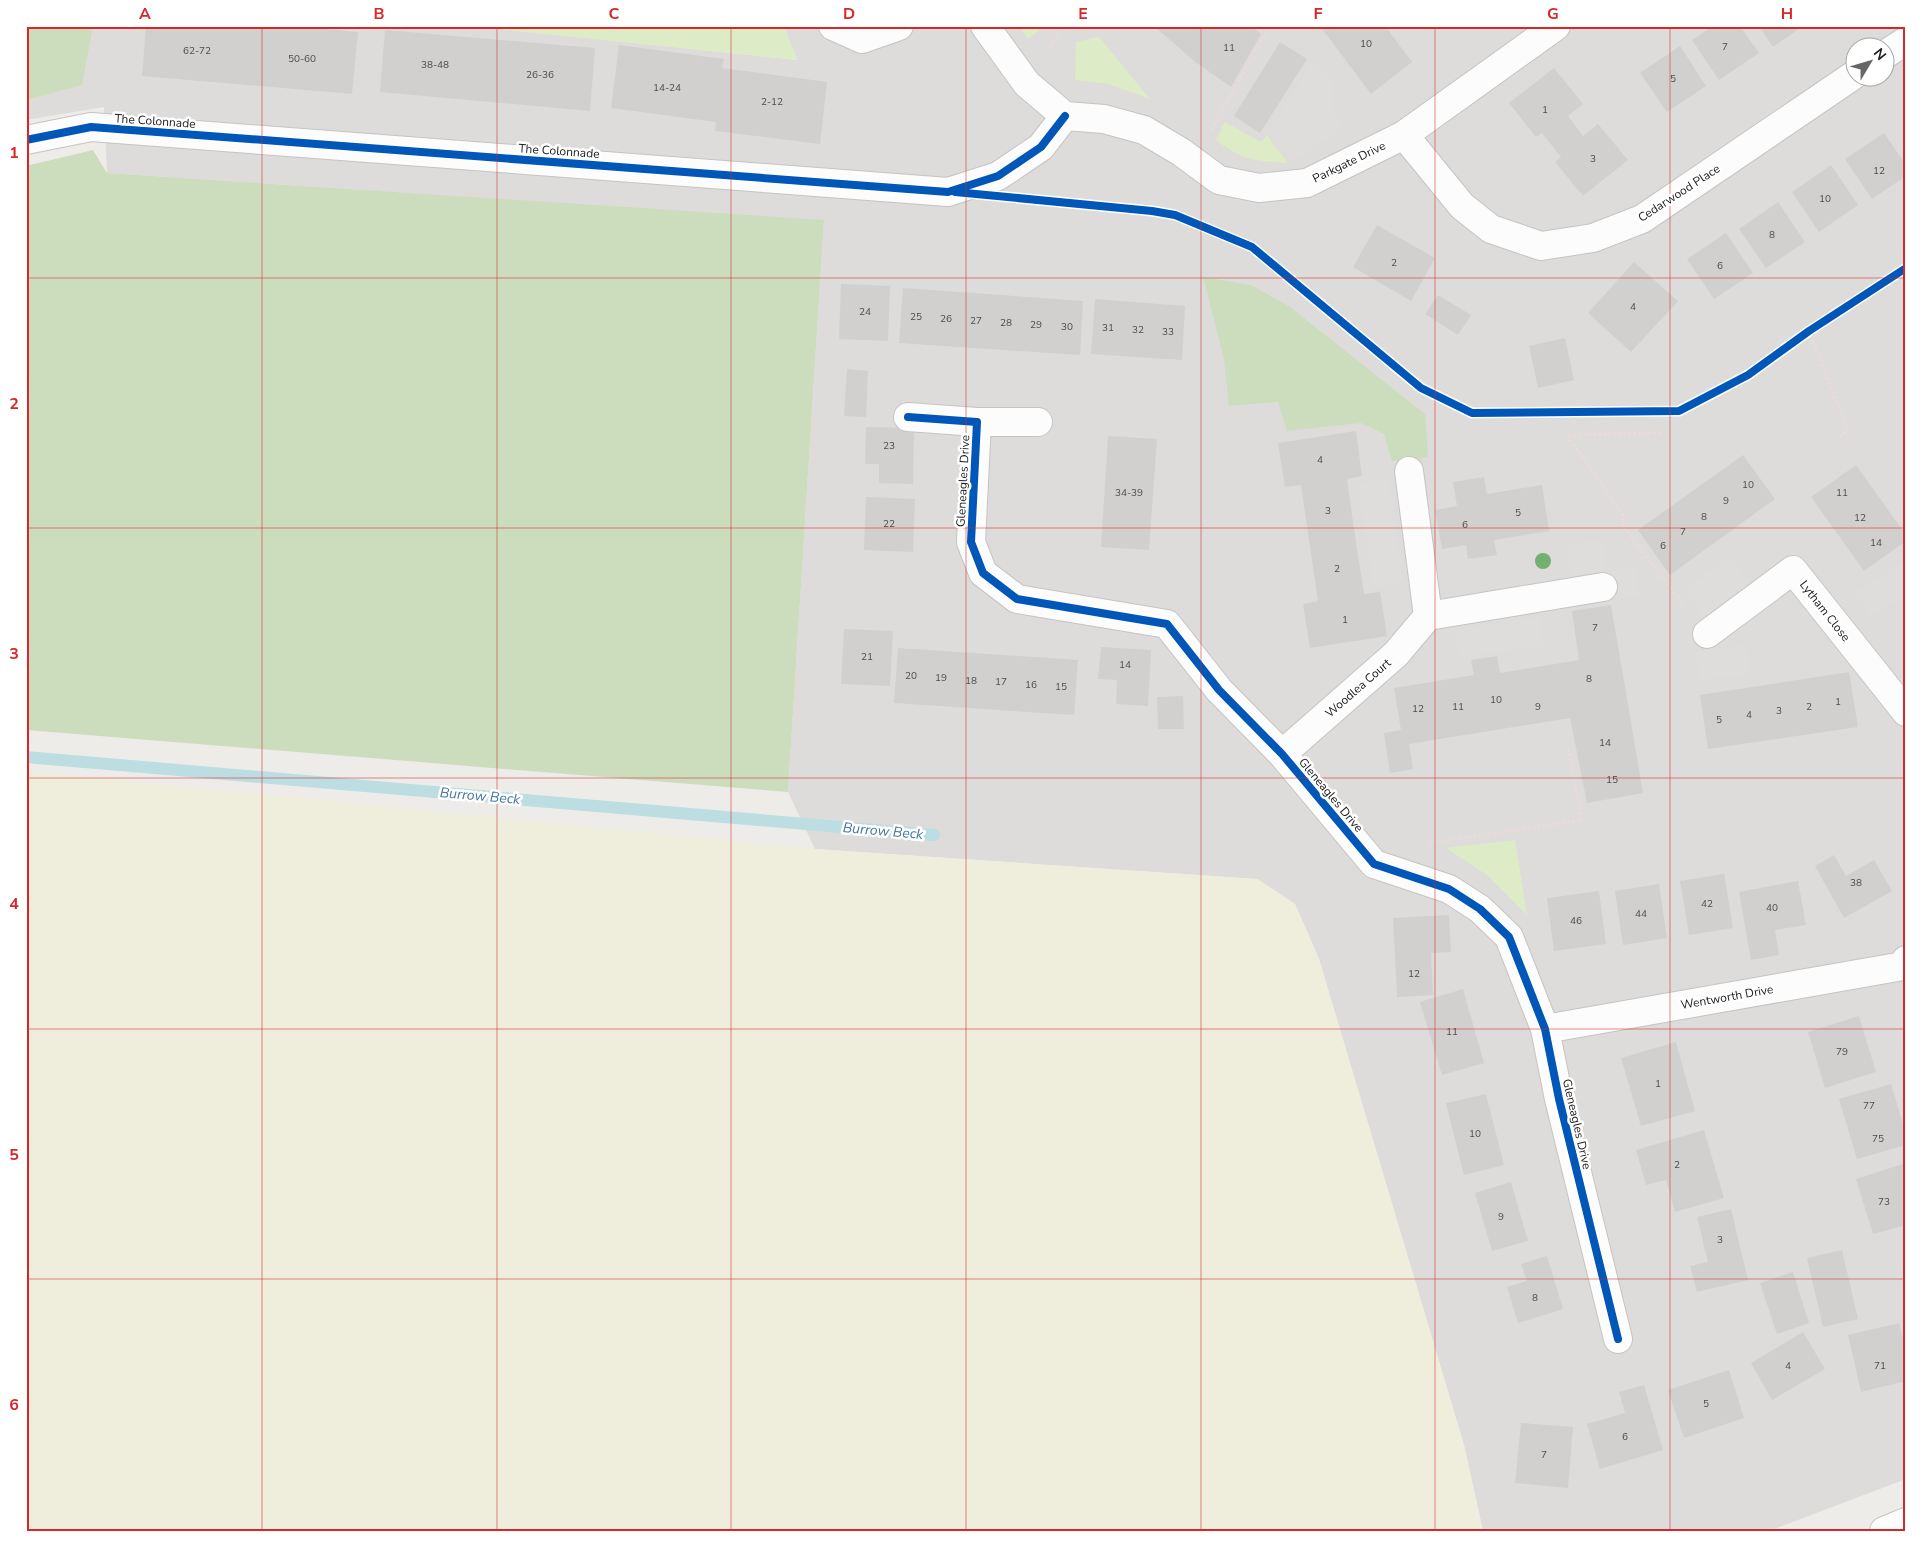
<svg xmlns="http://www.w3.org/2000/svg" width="1932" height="1557" font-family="'Nunito Sans',sans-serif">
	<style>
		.residential { fill: #dddcda; fill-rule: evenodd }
		.farmland { fill: #efeddc }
		.grass { fill: #deebc7 }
		.forest { fill: #ccddbe }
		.parking { fill: #dedddc }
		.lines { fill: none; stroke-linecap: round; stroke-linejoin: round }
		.stream { stroke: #bcdde1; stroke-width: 12 }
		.building { fill: #d2d0ce }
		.minor-casing { stroke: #c5c4c3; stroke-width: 30 }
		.path { stroke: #ebdada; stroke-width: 3; stroke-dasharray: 2.5 2.5; stroke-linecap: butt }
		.minor { stroke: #fcfcfc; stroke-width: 28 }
		.cycleway-casing { stroke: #fff; stroke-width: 11 }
		.cycleway { stroke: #0057b8; stroke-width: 8 }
		.tree { fill: #72b16f }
		.grid { fill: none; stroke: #d62828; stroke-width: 1; stroke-opacity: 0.55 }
		.labels { text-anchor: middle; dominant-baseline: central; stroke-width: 5; stroke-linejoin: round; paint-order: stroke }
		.number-label { font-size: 10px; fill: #4c4c4c }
		.street-label { font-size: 12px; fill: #202020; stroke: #fff }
		.water-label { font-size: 14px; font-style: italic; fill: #427799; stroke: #fff }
		.neatline { fill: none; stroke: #d62828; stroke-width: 2 }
		.grid-label { font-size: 16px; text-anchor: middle; font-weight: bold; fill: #d62828 }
	</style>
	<rect width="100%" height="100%" fill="#eeece9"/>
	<path class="residential" d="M26,26h449l322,34 -13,-34h1122v1453l-137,52h-286l-19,-86 -145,-486 -24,-55 -38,-25 -442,-30 -27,-57 36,-571 -717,-48 -3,-66 -78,13zM1854,48h30v30h-30z"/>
	<path class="farmland" d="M26,771l789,78 442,30 38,25 24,55 145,486 19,86h-1457z"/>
	<path class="grass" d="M468,26h316l13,34z
		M1019,26h25l-16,13z
		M1099,37l51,62 -41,-15 -34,-4 1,-38z
		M1225,122l36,20 6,-7 21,28c-34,-3 -43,-1 -72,-23z
		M1515,840l12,75 -40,-40 -41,-27z"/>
	<path class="forest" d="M26,26h67l-11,59 -56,15z
		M93,150l14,23 717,47 -36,572 -762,-62v-564z
		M1203,277l48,8 39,22 135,107 3,43 -36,4 -8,-27 -23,-11 -74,8 -9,-29 -49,4 -5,-47z"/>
	<path class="parking" d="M1312,63l22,22 -3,11 1,12 9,21 -53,34 -21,-28z
		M1388,479l15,104 -29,4 -16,-104z
		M1602,541l5,30 28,-4 4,29 -64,7 -9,-60z
		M1730,557l21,29 -46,34 -21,-30z
		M1906,561v32l-34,23 -18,-23z
		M1539,617l4,28 -84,13 -4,-28z
		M1745,645l4,29 -49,6 -4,-28z"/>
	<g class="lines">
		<path class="stream" d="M26,757l908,78"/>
	</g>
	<path class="building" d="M146,26h147l65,6 -6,62 -210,-18z
		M1154,26h97l10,8 -30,53 -37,-26z
		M1320,26h65l27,36 -41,32z
		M1713,26h27l19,27 -40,27 -27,-40z
		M1759,26h44l-30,21z
		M385,30l210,18 -5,63 -210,-19z
		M1280,42l27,17 -47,74 -26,-17z
		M619,45l105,14 -2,9 105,14 -7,62 -105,-13 1,-9 -105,-14z
		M1680,46l26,40 -39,26 -27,-39z
		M1554,68l29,36 -15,12 15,20 15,-12 30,36 -45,36 -28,-34 6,-5 -19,-24 -6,4 -27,-34z
		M1884,133l22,32v11l-34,23 -27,-40z
		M1831,165l27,40 -39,27 -27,-40z
		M1778,202l27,40 -39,26 -27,-39z
		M1377,225l58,33 -24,43 -58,-34z
		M1726,233l27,40 -39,26 -27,-40z
		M1634,262l44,39 -47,51 -43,-39z
		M841,284l49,2 -2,55 -49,-2z
		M903,288l180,13 -3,54 -181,-12z
		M1438,295l33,20 -13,20 -33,-21z
		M1095,299l90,7 -3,54 -91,-6z
		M1565,338l9,42 -36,8 -9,-42z
		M847,369l21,2 -2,46 -22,-1z
		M866,427l48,1 -1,56 -34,-1v-19h-14z
		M1356,431l6,45 -15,3 8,57 9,58 16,-2 7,44 -77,12 -7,-44 15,-3 -17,-116 -16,2 -7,-44z
		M1108,436l49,3 -8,111 -48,-3z
		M1743,455l32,44 -105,76 -32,-45z
		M1856,465l50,70v6l-42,30 -53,-74z
		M1484,477l3,17 55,-9 7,46 -55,9 3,15 -29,4 -2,-14 -24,4 -7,-39 22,-4 -4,-24z
		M866,497l49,2 -2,53 -49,-2z
		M1611,605l32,188 -56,10 -17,-85 -161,26 4,25 -23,4 -6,-40 17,-3 -7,-42 80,-13 -3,-15 26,-4 3,17 79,-13 -7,-49z
		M844,629l49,2 -3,55 -49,-2z
		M1101,647l50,3 -3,56 -32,-2 1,-24 -19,-1z
		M898,648l180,12 -4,55 -180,-12z
		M1849,672l9,55 -150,22 -8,-54z
		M1183,696l1,33h-26l-1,-32z
		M1834,855l12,21 28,-16 18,31 -48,27 -29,-52z
		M1724,874l9,54 -44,7 -9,-54z
		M1798,881l8,44 -31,5 4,25 -28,5 -12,-68z
		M1659,884l8,54 -44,7 -8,-54z
		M1599,891l7,53 -52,7 -7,-53z
		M1449,915l2,37 -20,1 2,42 -36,2 -4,-79z
		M1463,989l21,74 -42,12 -22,-73z
		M1859,1016l17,56 -51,16 -17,-56z
		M1676,1042l19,69 -54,15 -20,-68z
		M1891,1084l15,50v11l-49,14 -18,-60z
		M1486,1094l18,71 -40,10 -18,-72z
		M1704,1130l20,68 -49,14 -9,-32 -20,5 -10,-35z
		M1906,1163v62l-33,9 -17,-55z
		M1511,1182l17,59 -36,10 -17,-58z
		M1731,1209l17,71 -51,12 -7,-26 18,-4 -11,-45z
		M1842,1250l16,69 -35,8 -16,-69z
		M1547,1256l16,53 -45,14 -11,-36 20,-6 -6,-17z
		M1793,1272l16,51 -32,11 -17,-51z
		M1899,1323l7,27v31l-45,11 -13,-57z
		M1803,1332l22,37 -53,31 -21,-37z
		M1729,1370l15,48 -60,20 -16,-48z
		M1644,1385l19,65 -63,19 -13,-45 38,-11 -6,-21z
		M1521,1423l52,4 -5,61 -53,-5z"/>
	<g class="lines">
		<g class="minor-casing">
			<path id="minor" d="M833,26l29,13 37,-13
				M985,26l42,58 38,32 39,3 40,11 37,22 38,28 40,8 48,-5 97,-48 152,-109
				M1884,55l22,-14
				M1404,135l58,71 29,23 50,17 52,-8 49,-19 212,-144
				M26,140l65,-13 857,65 50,-16 43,-29 24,-31
				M908,417l69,5 -6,120 12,31 34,26 150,25 52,66 63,64 92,110 75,25 31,20 29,28 36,92 14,70 59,240
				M977,422h61
				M1409,471l19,145
				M1707,634l86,-64 113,142
				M1282,754l114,-100 32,-38 175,-29
				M1545,1029l358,-63 3,-6
				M1884,1531l22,-9"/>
		</g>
		<path class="path" d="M1063,26l13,4 9,-4
			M1047,51l16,-25
			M1211,130l59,-104
			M1809,331l39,99 -11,9
			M1661,433l-94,2 56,80v11l62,81
			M1429,843l153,-23 -14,-72"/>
		<use href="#minor" class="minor"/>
		<g class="cycleway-casing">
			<path id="cycleway" d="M26,140l65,-13 857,65 50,-16 43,-29 24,-31
				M955,192l197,19 23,4 77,32 169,141 51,25 207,-2 69,-36 61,-44 97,-63
				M908,417l69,5 -6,120 12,31 34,26 150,25 52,66 63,64 92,110 75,25 31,20 29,28 36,92 14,70 59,240"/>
		</g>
		<use href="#cycleway" class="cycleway"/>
	</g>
	<circle class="tree" cx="1543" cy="561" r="8"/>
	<path class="grid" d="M262,26v1505M497,26v1505M731,26v1505M966,26v1505M1201,26v1505M1435,26v1505M1670,26v1505M26,278h1880M26,528h1880M26,778h1880M26,1029h1880M26,1279h1880"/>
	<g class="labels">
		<g class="number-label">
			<text x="1366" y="44">10</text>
			<text x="1725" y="47">7</text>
			<text x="1229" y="48">11</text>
			<text x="197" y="51">62-72</text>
			<text x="302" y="59">50-60</text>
			<text x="435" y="65">38-48</text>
			<text x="540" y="75">26-36</text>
			<text x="1673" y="79">5</text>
			<text x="667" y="88">14-24</text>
			<text x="772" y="102">2-12</text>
			<text x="1545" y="110">1</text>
			<text x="1593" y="159">3</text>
			<text x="1879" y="171">12</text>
			<text x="1825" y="199">10</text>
			<text x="1772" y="235">8</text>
			<text x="1394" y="263">2</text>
			<text x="1720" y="266">6</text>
			<text x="1633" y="307">4</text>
			<text x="865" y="312">24</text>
			<text x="916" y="317">25</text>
			<text x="946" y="319">26</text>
			<text x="976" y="321">27</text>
			<text x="1006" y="323">28</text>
			<text x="1036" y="325">29</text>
			<text x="1067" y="327">30</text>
			<text x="1108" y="328">31</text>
			<text x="1138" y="330">32</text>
			<text x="1168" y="332">33</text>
			<text x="889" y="446">23</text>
			<text x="1320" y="460">4</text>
			<text x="1748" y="485">10</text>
			<text x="1129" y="493">34-39</text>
			<text x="1842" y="493">11</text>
			<text x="1726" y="501">9</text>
			<text x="1328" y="511">3</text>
			<text x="1518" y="513">5</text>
			<text x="1704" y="517">8</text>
			<text x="1860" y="518">12</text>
			<text x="889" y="524">22</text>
			<text x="1465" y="525">6</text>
			<text x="1683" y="532">7</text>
			<text x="1876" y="543">14</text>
			<text x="1663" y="546">6</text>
			<text x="1337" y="569">2</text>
			<text x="1345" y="620">1</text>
			<text x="1595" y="628">7</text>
			<text x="867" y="657">21</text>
			<text x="1125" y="665">14</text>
			<text x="911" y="676">20</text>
			<text x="941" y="678">19</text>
			<text x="1589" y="679">8</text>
			<text x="971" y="681">18</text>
			<text x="1001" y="682">17</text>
			<text x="1031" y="685">16</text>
			<text x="1061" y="687">15</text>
			<text x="1496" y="700">10</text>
			<text x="1838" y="702">1</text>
			<text x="1458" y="707">11</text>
			<text x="1538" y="707">9</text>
			<text x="1809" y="707">2</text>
			<text x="1418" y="709">12</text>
			<text x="1779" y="711">3</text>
			<text x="1749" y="715">4</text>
			<text x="1719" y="720">5</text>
			<text x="1605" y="743">14</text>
			<text x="1612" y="780">15</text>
			<text x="1856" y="883">38</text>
			<text x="1707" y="904">42</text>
			<text x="1772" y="908">40</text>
			<text x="1641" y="914">44</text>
			<text x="1576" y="921">46</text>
			<text x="1414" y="974">12</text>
			<text x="1452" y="1032">11</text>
			<text x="1842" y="1052">79</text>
			<text x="1658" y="1084">1</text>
			<text x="1869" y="1106">77</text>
			<text x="1475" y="1134">10</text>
			<text x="1878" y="1139">75</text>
			<text x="1677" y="1165">2</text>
			<text x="1884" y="1202">73</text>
			<text x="1501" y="1217">9</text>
			<text x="1720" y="1240">3</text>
			<text x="1535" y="1298">8</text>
			<text x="1788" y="1366">4</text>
			<text x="1880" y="1366">71</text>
			<text x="1706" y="1404">5</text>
			<text x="1625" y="1437">6</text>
			<text x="1544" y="1455">7</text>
		</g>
		<g class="street-label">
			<text transform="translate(155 121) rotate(4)">The Colonnade</text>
			<text transform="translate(559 151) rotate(4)">The Colonnade</text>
			<text transform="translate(1349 162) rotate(-26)">Parkgate Drive</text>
			<text transform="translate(1679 193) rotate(-33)">Cedarwood Place</text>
			<text transform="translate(963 481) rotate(-87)">Gleneagles Drive</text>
			<text transform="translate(1825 611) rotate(52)">Lytham Close</text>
			<text transform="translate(1358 688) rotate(-41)">Woodlea Court</text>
			<text transform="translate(1331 795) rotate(50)">Gleneagles Drive</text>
			<text transform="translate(1727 997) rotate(-10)">Wentworth Drive</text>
			<text transform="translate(1577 1124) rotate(77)">Gleneagles Drive</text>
		</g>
		<g class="water-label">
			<text transform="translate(480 796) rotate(5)">Burrow Beck</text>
			<text transform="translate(883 831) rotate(5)">Burrow Beck</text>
		</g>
	</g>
	<rect width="1932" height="1557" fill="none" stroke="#ffffff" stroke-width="55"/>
	<g transform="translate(1870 62) rotate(52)"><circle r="24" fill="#ffffff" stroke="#a6a6a6"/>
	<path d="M0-4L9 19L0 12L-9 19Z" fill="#686766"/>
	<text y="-8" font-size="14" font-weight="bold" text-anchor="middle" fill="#202020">N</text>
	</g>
	<rect x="28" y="28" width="1876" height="1502" class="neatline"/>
	<g class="grid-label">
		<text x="145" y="19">A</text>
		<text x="379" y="19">B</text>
		<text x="614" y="19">C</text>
		<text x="849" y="19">D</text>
		<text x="1083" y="19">E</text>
		<text x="1318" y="19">F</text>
		<text x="1553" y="19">G</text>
		<text x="1787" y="19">H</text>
		<text x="14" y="158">1</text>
		<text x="14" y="409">2</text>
		<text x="14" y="659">3</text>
		<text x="14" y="909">4</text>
		<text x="14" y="1160">5</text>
		<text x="14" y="1410">6</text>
	</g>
</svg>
